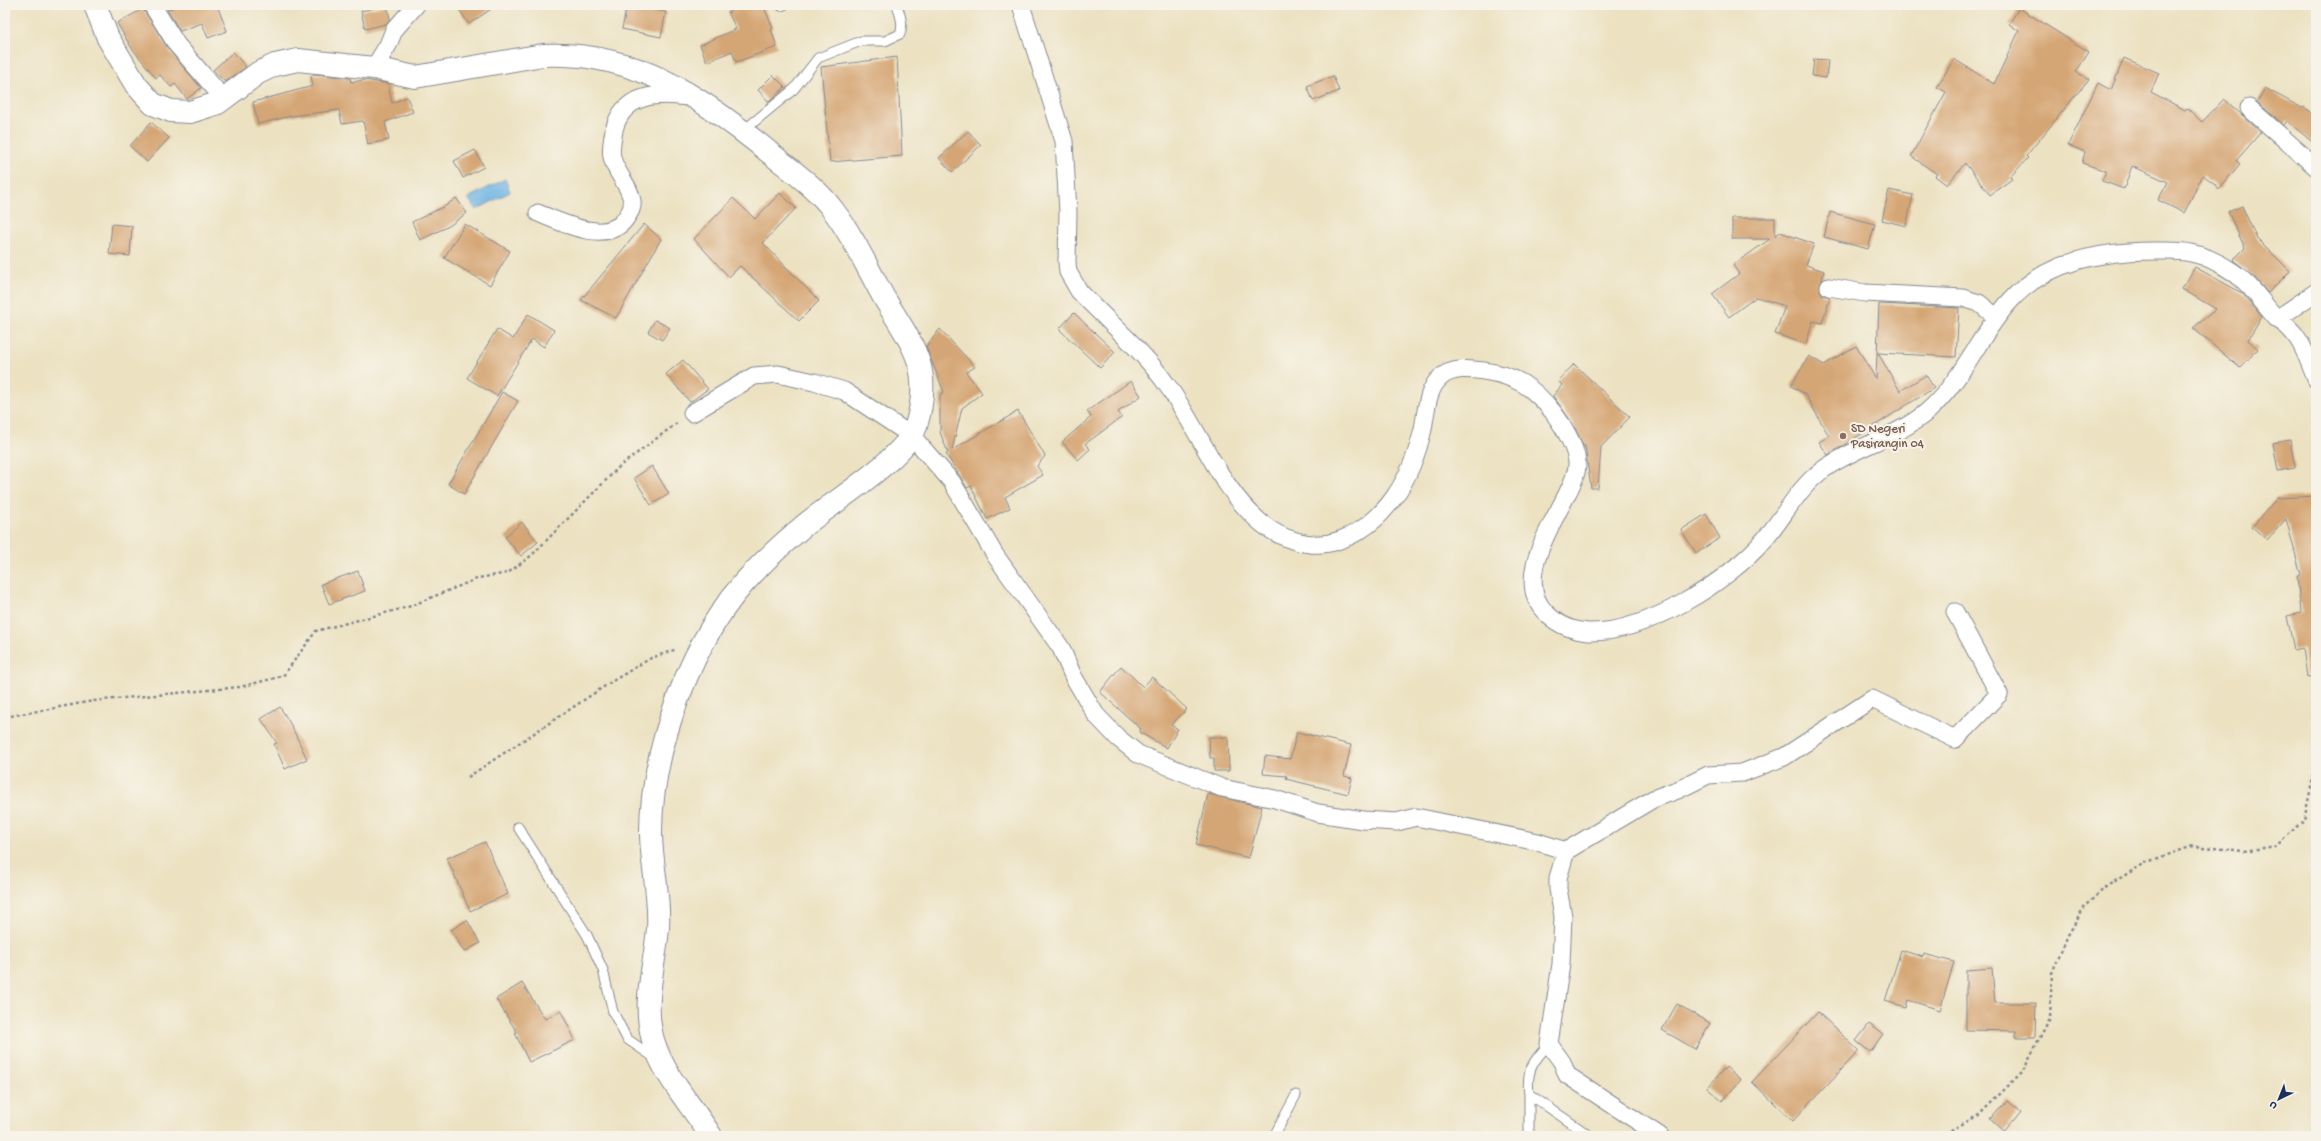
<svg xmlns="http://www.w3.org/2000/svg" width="2321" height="1141" font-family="'Gochi Hand',sans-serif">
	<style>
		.water { fill: #6cb3e3; stroke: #4471a0 }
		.building { fill: #d5a675 }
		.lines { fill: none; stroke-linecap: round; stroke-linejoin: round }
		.lane-casing { stroke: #848890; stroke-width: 11 }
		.street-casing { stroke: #848890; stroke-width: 19 }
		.secondary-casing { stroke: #848890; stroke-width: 24 }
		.path { stroke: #848890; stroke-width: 2.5; stroke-dasharray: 3 3; stroke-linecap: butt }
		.lane { stroke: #fff; stroke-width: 9 }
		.street { stroke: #fff; stroke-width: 17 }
		.secondary { stroke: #fff; stroke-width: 22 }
		.education-dot { fill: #8d6e63; stroke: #f7f3e8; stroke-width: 1.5 }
		.labels { text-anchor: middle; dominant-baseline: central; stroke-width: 4; stroke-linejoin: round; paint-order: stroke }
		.education-label { font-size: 13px; fill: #785e54; stroke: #f7f3e8; text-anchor: start }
	</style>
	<rect width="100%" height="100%" fill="#f7f3e8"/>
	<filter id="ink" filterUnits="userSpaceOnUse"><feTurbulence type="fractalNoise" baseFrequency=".025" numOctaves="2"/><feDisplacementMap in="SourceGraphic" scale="8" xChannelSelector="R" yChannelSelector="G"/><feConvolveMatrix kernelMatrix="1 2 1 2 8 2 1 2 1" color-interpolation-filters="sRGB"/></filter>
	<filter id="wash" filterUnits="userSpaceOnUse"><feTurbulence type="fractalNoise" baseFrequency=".012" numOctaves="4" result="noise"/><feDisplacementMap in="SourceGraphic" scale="16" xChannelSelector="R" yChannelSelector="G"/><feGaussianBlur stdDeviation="0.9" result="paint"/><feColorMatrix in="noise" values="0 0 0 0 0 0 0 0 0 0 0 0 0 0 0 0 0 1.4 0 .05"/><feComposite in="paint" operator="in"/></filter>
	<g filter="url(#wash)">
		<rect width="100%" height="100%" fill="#ece2c2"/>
		<path class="water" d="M505,179l5,13 -34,18 -8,-12z"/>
		<g id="blocks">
			<path class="building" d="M179,5h38l10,26 -19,7 -6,-15 -22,8 -13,-21z
				M387,5l3,14 -4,5 -21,5 -4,-18z
				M456,5h41l-28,19z
				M627,5l39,7 -5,25 -39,-8z
				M745,5h18l10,23 -2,1 6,18 -41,15 -4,-11 -25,11 -7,-17 36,-16 -8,-17z
				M2019,8l70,44 -13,20 13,7 -63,77 2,2 -18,19 2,2 -22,16 -25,-32 -18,22 -12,-9 2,-2 -26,-18 35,-64 -9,-5 17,-28 40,25 25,-53 -10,-7z
				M143,9l26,41 32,38 -14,11 -12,-15 -4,3 -11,-12 -4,3 -25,-31 -14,-24z
				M233,52l13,15 -21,15 -12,-12z
				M897,57l5,99 -72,6 -9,-95z
				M2124,58l35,15 -8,19 34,18 2,-2 15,14 22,-23 37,33 -25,29 4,3 -22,26 -3,-6 -12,-9 -19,38 -26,-13 10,-18 -36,-16 -8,23 -22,-8 4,-10 -24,-8 3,-11 -17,-7 30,-62 13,7z
				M1814,59l14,1 -2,18 -14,-2z
				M315,74l35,4 1,4 14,-2 23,4 4,19 15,-6 6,15 -28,10 4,18 -21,4 -5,-23 -21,3 -3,-14 -48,6 -33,8 -5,-22 60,-16 -2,-10z
				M773,75l12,12 -16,15 -11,-12z
				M1333,76l6,15 -26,10 -6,-15z
				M2265,88l37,20 2,-1 12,10v28l-29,-24 -3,4 -27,-23z
				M151,122l18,16 -22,24 -17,-16z
				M968,131l13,14 -29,27 -13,-14z
				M475,150l9,17 -21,11 -9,-17z
				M1889,190l24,5 -7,31 -24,-6z
				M780,193l16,15 -33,35 56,58 -20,20 -59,-55 -11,11 -35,-38 39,-41 22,21z
				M456,198l11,15 -18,13 -29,14 -8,-18 35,-17z
				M2242,206l14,31 34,34 -22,22 -16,-18 -19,-15 12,-12 -17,-36z
				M1830,212l45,12 -7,25 -44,-12z
				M1732,218h43v18l5,-4 34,12 -8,21 18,6 -4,19 3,5 7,2 -8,26 -9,-2 -7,23 -31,-10 10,-28 -29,-9 -27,20 -17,-23 27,-20 -6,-9 37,-26h-38z
				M112,224l20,2 -2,30 -21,-2z
				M465,224l45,27 -20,34 -46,-27z
				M644,224l17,15 -45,79 -35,-18z
				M2195,267l47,26 20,24 -14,23 10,9 -18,19 -47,-40 23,-19 -34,-20z
				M1879,304l80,4 -3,49 -78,-4 22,38 26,-16 8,13 -106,67 -9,-13 10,-6 -24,-42 -14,-8 18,-30 15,9 32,-19 20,33z
				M1074,313l41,39 -15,16 -41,-39z
				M528,314l26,16 -10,17 -12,-8 -35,57 -30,-18 30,-49 16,10z
				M655,320l15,8 -8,12 -14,-8z
				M940,329l35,38 -9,5 16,21 -20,15 -10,42 66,-39 27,45 -8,10 6,9 -38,22 5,11 -23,11 -16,-33 -4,2 -21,-34 2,-1 -8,-21v-37l4,-3 -18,-45z
				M683,360l25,29 -18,13 -24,-28z
				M1574,364l56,53 -29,30 -3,41h-7l-6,-42h-2l-10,-22 -20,-28 9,-11 -4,-4z
				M1131,381l10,15 -23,16 4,5 -37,27 5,5 -12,11 -16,-18 29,-25 -4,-6z
				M502,392l16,9 -54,93 -16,-10z
				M2290,440l5,28 -17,3 -5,-28z
				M652,466l17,28 -18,11 -17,-27z
				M2316,496v180l-9,1 -4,-29 -9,2 -7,-34 14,-3 -4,-37 4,-1 -15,-56 -19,21 -15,-13 25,-29z
				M1706,514l14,24 -24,15 -15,-23z
				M522,522l16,20 -17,14 -16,-19z
				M358,571l7,20 -36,13 -8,-20z
				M1121,666l22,21 9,-10 35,32 -16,16 7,4 -11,19 -28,-16 2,-3 -41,-37z
				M280,707l11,18 16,34 -22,10 -11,-25 3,-1 -16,-24z
				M1297,732l54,13 -7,31 8,2 -4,16 -62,-15 1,-3 -24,-2 2,-18 25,3z
				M1209,737h19l1,34h-15v-13h-4z
				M1208,794l54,13 -13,51 -53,-13z
				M485,842l23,52 -38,17 -23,-53z
				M467,920l13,23 -16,9 -13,-22z
				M1901,950l22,7 1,-3 30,8 -14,48 -32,-10 -2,7 -21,-6z
				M1992,968l3,35h41l-1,34h-19v-6l-50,-1v-60z
				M522,983l23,36 16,-8 14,29 -46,22 -14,-29 2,-1 -21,-33z
				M1677,1004l33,19 -15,26 -33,-19z
				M1818,1012l41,39 -66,70 -41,-39z
				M1869,1024l14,10 -13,18 -14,-11z
				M1726,1067l15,13 -19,21 -15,-13z
				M2007,1100l13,11 -16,20 -13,-12z"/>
		</g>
	</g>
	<g filter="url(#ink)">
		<use href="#blocks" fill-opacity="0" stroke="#848890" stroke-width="1"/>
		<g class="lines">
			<g class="lane-casing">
				<path id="lane" d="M781,6l3,-1
					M743,131l51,-42 24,-31 43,-17h24l15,-7c4,-10 0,-19 -3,-29
					M518,827l69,108 16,35 10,42 14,27 28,19
					M1549,1044c-16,17 -23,26 -20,50l61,42
					M1274,1136l22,-41
					M1529,1136v-42"/>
			</g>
			<g class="street-casing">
				<path id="street" d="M152,5l25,40 40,46 1,12
					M1021,5l43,136 4,71 -1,50 1,10 11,19c29,31 64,59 88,94 32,44 51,101 93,137 20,17 51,28 77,19 49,-16 75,-64 86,-112 3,-16 4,-40 17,-51 12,-11 29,-9 44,-7 33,5 49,16 69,41 10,14 22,32 24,50 1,11 -6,24 -11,34 -16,33 -53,86 -19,118 11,11 27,17 42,18 58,1 139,-50 176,-93 19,-22 34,-53 59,-70 32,-23 74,-32 104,-58 35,-31 52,-78 83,-111 36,-40 93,-49 144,-49 12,0 25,-1 36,2 15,3 30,11 42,19 19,13 29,31 44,47l39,-27
					M374,68l14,-23 6,-15 22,-25
					M2249,108l67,59
					M538,213c22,9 70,33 88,5 4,-6 7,-10 6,-17 -2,-16 -17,-28 -20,-44 -2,-8 1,-19 2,-27 9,-37 44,-37 74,-33
					M1829,287l36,6 98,5 16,5 17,14
					M2277,319c24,14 29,36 39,60
					M692,413l62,-37 24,-2 36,8 30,9 68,45 40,46 43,73 66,93 12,28 23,39 22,23 20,16 84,34 53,11 43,14 45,7 34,2 19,-5 122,25 28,9
					M1660,1136l-93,-61 -5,-13 -13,-18 12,-80 2,-48 -5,-27v-11l8,-27 87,-52 27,-10 28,-14 34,-2 42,-16 88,-58 83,40 44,-45 -44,-82"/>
			</g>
			<g class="secondary-casing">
				<path id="secondary" d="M95,5l13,33 28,47 17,19 18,7 19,1 28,-9 40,-30 17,-8 23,-5 76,8 41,9 128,-22c91,-5 160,43 227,98 22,18 47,35 63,57 20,26 34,57 50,86 29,49 51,71 33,130 -9,30 -84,77 -110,98 -18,15 -36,31 -52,48 -61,62 -104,177 -103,264 1,31 9,60 7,92 -3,38 -16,73 -5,112 11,37 38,64 58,96"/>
			</g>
			<path class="path" d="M5,717l88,-16 147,-14 43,-11 33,-45 92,-24 71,-29 29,-5 24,-18 88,-89 57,-43
				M468,777l143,-95 40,-24 26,-9
				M1940,1136l39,-21 43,-43 28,-54 2,-45 16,-38 18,-30 21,-19 40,-24 46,-16 51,5 32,-5 28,-26 12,-56"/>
			<use href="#lane" class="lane"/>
			<use href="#street" class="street"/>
			<use href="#secondary" class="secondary"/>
		</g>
	</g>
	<circle class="education-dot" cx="1843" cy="436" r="4"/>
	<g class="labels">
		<g class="education-label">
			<text x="1851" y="429">SD Negeri<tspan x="1851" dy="15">Pasirangin 04</tspan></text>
		</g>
	</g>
	<rect width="2321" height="1141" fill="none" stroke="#f7f3e8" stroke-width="20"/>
	<g transform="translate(2279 1099) rotate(223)" stroke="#f7f3e8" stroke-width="3" paint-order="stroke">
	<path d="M0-3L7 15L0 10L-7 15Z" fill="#1b2f5e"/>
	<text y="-6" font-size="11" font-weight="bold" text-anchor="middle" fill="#1b2f5e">U</text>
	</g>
</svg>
